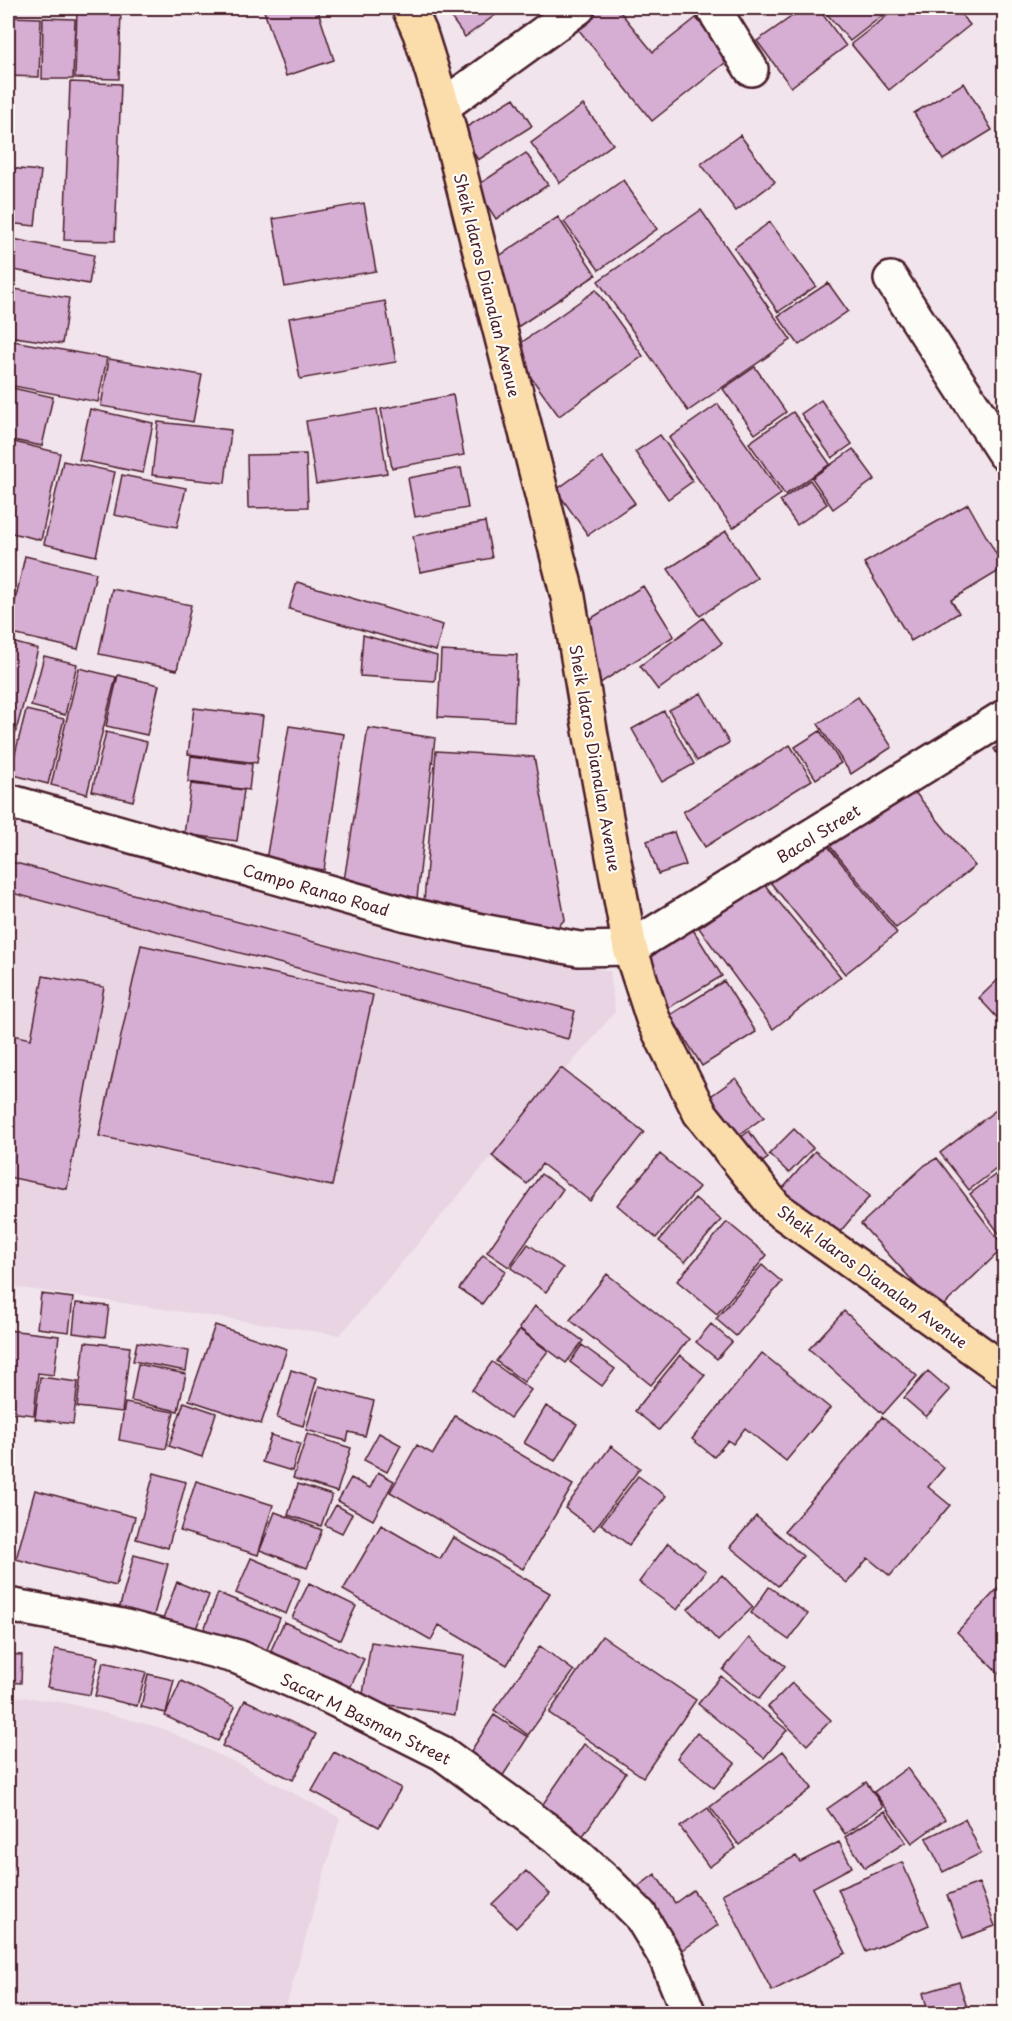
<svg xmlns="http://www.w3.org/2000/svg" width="1012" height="2021" font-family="'Playpen Sans',sans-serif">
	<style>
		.built { fill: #e9d4e4 }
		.building { fill: #d6add3; stroke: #4a1f2b; stroke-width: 1.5 }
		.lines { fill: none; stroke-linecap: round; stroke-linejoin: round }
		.street-casing { stroke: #4a1f2b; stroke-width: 38 }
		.secondary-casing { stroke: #4a1f2b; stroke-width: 38 }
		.primary-casing { stroke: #4a1f2b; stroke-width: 38 }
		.street { stroke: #fdfcf7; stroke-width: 33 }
		.secondary { stroke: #fdfcf7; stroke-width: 33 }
		.primary { stroke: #fbddab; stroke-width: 33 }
		.labels { text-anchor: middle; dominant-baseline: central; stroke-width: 4.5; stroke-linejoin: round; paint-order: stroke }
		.street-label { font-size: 16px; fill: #4a1f2b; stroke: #fdfcf7 }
	</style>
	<rect width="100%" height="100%" fill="#f1e4ec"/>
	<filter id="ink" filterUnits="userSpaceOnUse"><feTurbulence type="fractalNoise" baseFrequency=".0167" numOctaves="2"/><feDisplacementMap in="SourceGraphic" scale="12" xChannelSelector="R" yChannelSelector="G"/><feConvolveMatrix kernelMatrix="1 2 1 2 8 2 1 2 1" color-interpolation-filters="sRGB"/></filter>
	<g filter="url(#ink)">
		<path class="built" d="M8,816l357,106 245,49 5,41 -275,323 -332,-49z
			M8,1695l59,8 94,25 78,36 101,54 -56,195h-276z"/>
		<path class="building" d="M77,8h44l-2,71 -44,-1z
			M263,8h54l17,52 -48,16z
			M444,8h61l-40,29z
			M595,8h22l36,44 43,-34 34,41 -78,62 -78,-97z
			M804,8h14l28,38 -55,41 -34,-46z
			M822,8h70l-42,33z
			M897,8h59l14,17 -81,65 -38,-46z
			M8,17l33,1 -2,59 -31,-1z
			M43,18l32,1 -2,60h-31z
			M70,82l51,2 -6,157 -51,-1z
			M964,83l28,47 -49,30 -29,-47z
			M514,98l18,28 -54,34 -18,-29z
			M583,105l30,39 -53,39 -29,-40z
			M740,135l35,47 -39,29 -35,-47z
			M526,153l22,32 -52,34 -21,-32z
			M8,168l33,3 -6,55 -27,-3z
			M623,180l34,49 -58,41 -35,-48z
			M364,203l12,68 -91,16 -12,-68z
			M701,210l90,130 -103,71 -90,-130z
			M558,217l38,58 -83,55 -23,-68z
			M770,222l46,64 -38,26 -44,-64z
			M8,238l86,17 -5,29 -81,-15z
			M828,283l20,28 -49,34 -21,-29z
			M8,288l61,10 -7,46 -54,-8z
			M596,290l47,66 -84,60 -48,-66z
			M385,301l11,61 -96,17 -11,-61z
			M8,340l99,18 -9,44 -90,-17z
			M109,359l93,16 -9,47 -92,-16z
			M755,367l31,45 -31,22 -32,-45z
			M8,387l45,10 -11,49 -34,-7z
			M453,395l11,60 -72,13 -11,-59z
			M821,400l31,44 -20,14 -31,-44z
			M718,404l63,90 -48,34 -64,-90z
			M90,409l63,14 -10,50 -64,-13z
			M377,409l10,64 -71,11 -10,-63z
			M793,412l37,52 -45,31 -36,-52z
			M158,422l73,8 -6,53 -73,-8z
			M660,435l33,46 -25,18 -33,-47z
			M10,441l50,12 -19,87 -33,-8v-78z
			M853,449l22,30 -42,30 -21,-31z
			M306,454l2,53 -60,1 -1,-53z
			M602,457l33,46 -47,32 -32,-45z
			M63,461l52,11 -19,84 -52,-12z
			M461,468l7,40 -53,9 -7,-39z
			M122,475l64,13 -9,39 -63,-12z
			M810,480l17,24 -30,21 -17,-24z
			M968,504l36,64 -53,32 8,13 -48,28 -47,-78z
			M485,522l7,36 -72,14 -7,-36z
			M726,531l31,47 -57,38 -32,-47z
			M25,556l71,17 -18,76 -70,-16z
			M297,582l146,43 -7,26 -147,-42z
			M643,586l31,50 -80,51 -7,-66z
			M112,589l79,16 -14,65 -78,-16z
			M703,618l19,25 -64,47 -18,-24z
			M363,635l74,21 -2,25 -75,-5z
			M8,641l30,8 -30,112z
			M441,651l76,4 -3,66 -76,-4z
			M44,656l33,8 -12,51 -34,-9z
			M79,668l37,9 -29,117 -36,-9z
			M118,675l41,10 -12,50 -41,-9z
			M701,693l28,50 -32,18 -28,-51z
			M858,697l34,50 -41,27 -33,-50z
			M194,708l69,8 -6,47 -69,-9z
			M26,710l38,9 -16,65 -38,-10z
			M664,711l30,53 -32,18 -30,-53z
			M289,726l55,8 -20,136 -58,-10z
			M368,728l67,10 -19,169 -73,-20z
			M820,731l21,32 -25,16 -21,-32z
			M106,732l41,10 -14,59 -41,-10z
			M1004,742v22l-10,-15z
			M790,745l22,35 -107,67 -22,-35z
			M436,751l98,6 31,162 -8,9 -9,7 -125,-21z
			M191,756l61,8 -3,26 -61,-8z
			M191,784l53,6 -7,51 -53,-7z
			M914,791l61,75 -79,62 -66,-82z
			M674,832l12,33 -28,9 -11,-33z
			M823,840l74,93 -52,41 -75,-92z
			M8,861l567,150 -7,28 -560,-147z
			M764,884l77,93 -68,52 -74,-101z
			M692,928l30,48 -57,34 -19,-55z
			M141,945l232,50 -41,191 -233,-50z
			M1004,974v51l-25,-27z
			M43,976l61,11 -37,202 -59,-12v-143l23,5z
			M724,981l32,51 -54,34 -32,-51z
			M561,1068l83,64 -54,69 -48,-37 -15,20 -35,-28z
			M736,1078l28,39 -35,25 -28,-39z
			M1004,1104v59l-35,27 -29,-37z
			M794,1129l19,19 -24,25 -20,-19z
			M749,1131l19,27 -19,14 -19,-26z
			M815,1151l55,45 -36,43 -55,-46z
			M660,1154l39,33 -43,51 -39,-33z
			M937,1158l67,89 -65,63 -78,-86 64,-59z
			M1004,1168v72l-34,-46z
			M541,1174l22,15 -54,78 -22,-15z
			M695,1198l26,22 -36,42 -26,-21z
			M727,1222l40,33 -50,59 -40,-33z
			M528,1244l35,24 -17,24 -35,-24z
			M483,1255l23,16 -24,33 -23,-15z
			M762,1265l20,17 -46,54 -20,-17z
			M607,1274l82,65 -38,46 -81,-65z
			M41,1294l32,4 -4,34 -32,-4z
			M76,1303l33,3 -4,31 -32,-4z
			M535,1306l48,35 -17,22 -47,-35z
			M844,1311l73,65 -34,38 -74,-65z
			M711,1324l21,18 -15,17 -21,-17z
			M215,1325l72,24 -26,75 -72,-24z
			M8,1330l51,6 -5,39 -16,-2 -4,42 -26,-3z
			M520,1330l28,21 -24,31 -28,-21z
			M85,1342l45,5 -8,65 -45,-5z
			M137,1342l52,9 -3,20 -53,-10z
			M582,1345l33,24 -13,17 -32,-24z
			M762,1353l68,55 -44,53 -41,-33 -12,16 -5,-4 -14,17 -22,-18z
			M680,1355l25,20 -46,55 -24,-19z
			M492,1362l39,28 -21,28 -38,-28z
			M138,1364l48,10 -8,37 -47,-10z
			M291,1370l26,8 -14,48 -26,-8z
			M928,1371l22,19 -24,27 -22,-19z
			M40,1377l38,5 -5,42 -38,-5z
			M319,1386l55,15 -9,35 -16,-4 -2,9 -41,-11z
			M184,1402l32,11 -14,44 -33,-11z
			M125,1403l49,9 -8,37 -47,-9z
			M546,1406l31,18 -22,37 -31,-18z
			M455,1416l118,69 -50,84 -133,-77 27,-47 16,9z
			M882,1417l62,51 -16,19 22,18 -60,71 -22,-18 -21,25 -62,-52z
			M379,1433l22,12 -14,27 -23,-12z
			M307,1434l44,14 -14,44 -44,-14z
			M271,1435l29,9 -8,27 -30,-9z
			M611,1446l29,22 -46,62 -29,-22z
			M378,1472l16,9 -21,39 -35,-19 13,-23 19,10z
			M154,1473l32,9 -18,66 -32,-9z
			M638,1476l28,20 -37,49 -28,-21z
			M196,1481l77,24 -15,50 -78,-24z
			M298,1484l34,11 -11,31 -33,-11z
			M35,1490l100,27 -19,69 -100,-27z
			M336,1505l16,9 -10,19 -17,-8z
			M275,1512l47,18 -15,38 -47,-18z
			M756,1516l47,40 -25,30 -48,-39z
			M381,1525l59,34 13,-22 97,56 -43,72 -68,-40 -8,15 -88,-50z
			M668,1543l38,28 -29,39 -38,-28z
			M134,1555l34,9 -16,58 -34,-9z
			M251,1558l49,21 -14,35 -50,-21z
			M722,1575l31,32 -35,34 -30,-32z
			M177,1582l32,13 -17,44 -32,-12z
			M1004,1582v91l-2,3 -45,-44z
			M309,1583l47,23 -16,34 -48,-22z
			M769,1587l39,27 -19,26 -38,-27z
			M218,1593l62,25 -17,41 -61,-24z
			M284,1622l80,37 -19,39 -79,-37z
			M602,1636l94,64 -53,77 -94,-64z
			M749,1638l36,28 -26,33 -36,-29z
			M371,1642l93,14 -9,59 -93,-14z
			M540,1646l34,25 -46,64 -34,-25z
			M55,1649l43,8 -8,38 -43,-8z
			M8,1654l14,1 -1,28 -13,-1z
			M103,1662l43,10 -9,34 -42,-10z
			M148,1674l26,6 -8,33 -25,-6z
			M721,1676l66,54 -23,28 -66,-54z
			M181,1681l54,26 -17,34 -53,-25z
			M792,1683l39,37 -24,25 -39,-38z
			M245,1700l71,34 -23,46 -71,-34z
			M494,1715l34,22 -32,49 -34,-21z
			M697,1733l38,30 -21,25 -37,-30z
			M584,1744l42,29 -50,73 -42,-29z
			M783,1751l29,37 -73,57 -29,-38z
			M334,1752l67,36 -22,39 -67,-36z
			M907,1768l38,51 -33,24 -38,-51z
			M866,1782l17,25 -38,27 -18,-25z
			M708,1808l28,40 -27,19 -29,-40z
			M885,1811l21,31 -41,26 -20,-31z
			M965,1819l16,34 -38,19 -17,-34z
			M839,1842l13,25 -40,21 34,65 -74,38 -50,-97 74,-38 4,6z
			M902,1862l27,63 -63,27 -28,-63z
			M526,1871l24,23 -34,34 -24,-24z
			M655,1874l20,29 18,-13 25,35 -41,29 -46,-62z
			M979,1883l16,43 -32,12 -16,-43z
			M959,1982l10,32h-40l-6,-21z"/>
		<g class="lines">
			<g class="street-casing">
				<path id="street" d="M713,8l38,61
					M443,106l135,-98
					M891,279l113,174
					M630,948l374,-231"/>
			</g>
			<g class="secondary-casing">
				<path id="secondary" d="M8,801l398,113 76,17 97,18 51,-1
					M8,1605l114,21 116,31 90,39 114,57 116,85 49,44 33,33 26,43 23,56"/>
			</g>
			<g class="primary-casing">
				<path id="primary" d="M409,8l11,25 23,73 125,491 23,139 39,212 23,71 47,94 76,95 228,162"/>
			</g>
			<use href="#street" class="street"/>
			<use href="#secondary" class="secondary"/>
			<use href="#primary" class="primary"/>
		</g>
	</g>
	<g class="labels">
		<g class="street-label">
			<text transform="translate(488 285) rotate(76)">Sheik Idaros Dianalan Avenue</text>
			<text transform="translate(596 758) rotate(80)">Sheik Idaros Dianalan Avenue</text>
			<text transform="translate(818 833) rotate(-32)">Bacol Street</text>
			<text transform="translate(316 889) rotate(16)">Campo Ranao Road</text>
			<text transform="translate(873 1276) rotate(36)">Sheik Idaros Dianalan Avenue</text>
			<text transform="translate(366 1718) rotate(26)">Sacar M Basman Street</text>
		</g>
	</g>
	<rect width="1012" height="2021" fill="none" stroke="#fdfcf7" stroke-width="30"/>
	<rect x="15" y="15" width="982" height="1991" fill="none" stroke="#4a1f2b" stroke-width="2" filter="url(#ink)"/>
</svg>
